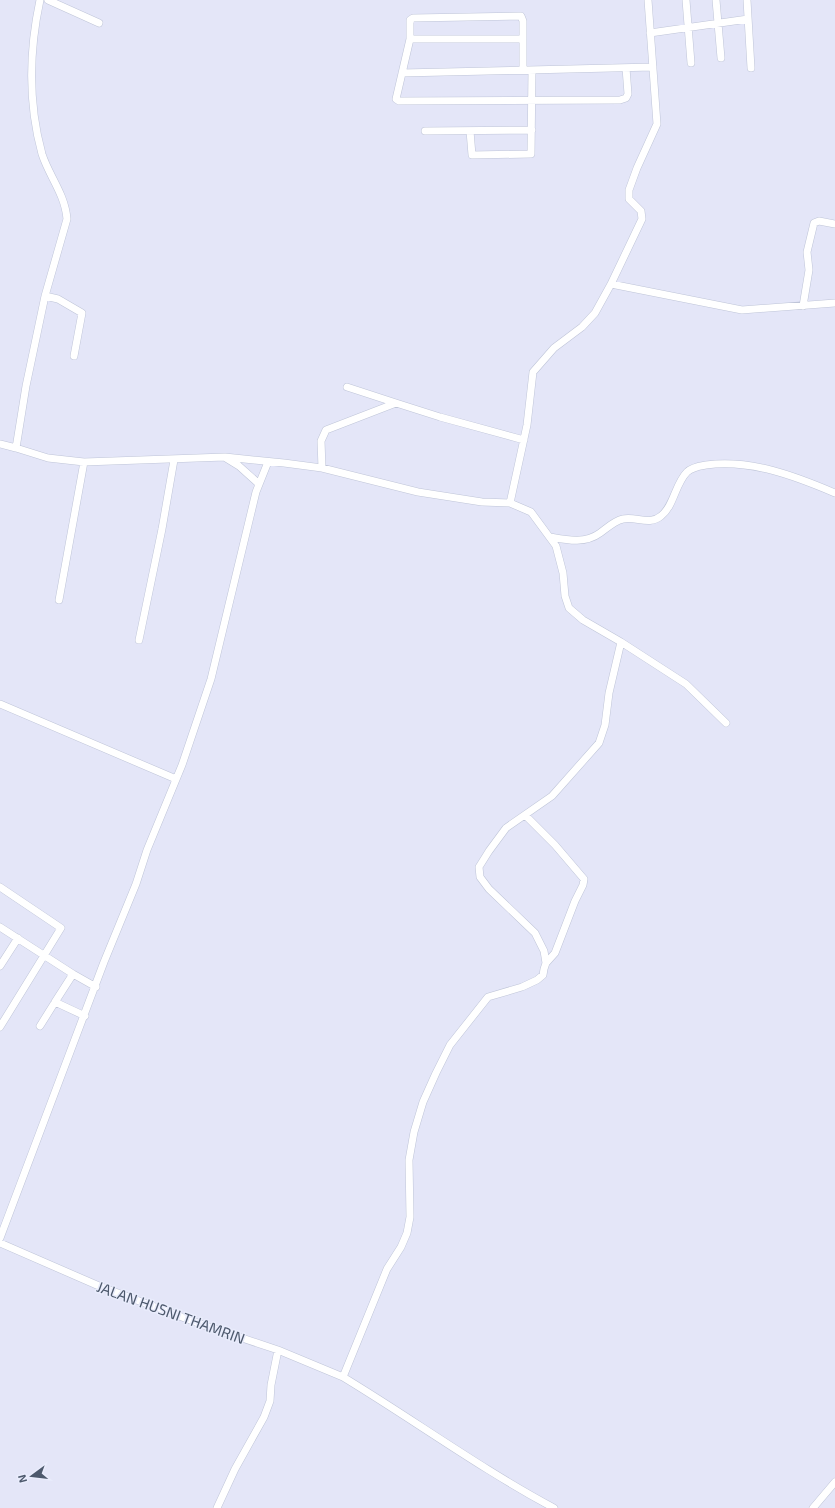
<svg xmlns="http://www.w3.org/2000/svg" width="835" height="1508" font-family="'Exo 2',sans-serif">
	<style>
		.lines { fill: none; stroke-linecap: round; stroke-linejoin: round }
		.minor-casing { stroke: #bfc5d8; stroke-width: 8 }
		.minor { stroke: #fff; stroke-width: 7 }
		.labels { text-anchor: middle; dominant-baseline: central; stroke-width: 3; stroke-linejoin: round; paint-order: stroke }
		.street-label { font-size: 15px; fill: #4d596d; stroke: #e9ecfc }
	</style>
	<rect width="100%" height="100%" fill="#e4e6f8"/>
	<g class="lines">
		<g class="minor-casing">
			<path id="minor" d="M40,0c-11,51 -12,103 2,154 7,22 23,40 25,65l-22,77 -19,90 -10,62 32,10 36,4 141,-5 59,6 38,5 96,24 64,10 28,1
				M48,0l51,23
				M648,0l9,124 -20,44 -8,22v9l12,12 1,8 -31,65 131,26 93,-7
				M686,0l5,63
				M716,0l5,58
				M747,0l4,68
				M650,33l98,-14
				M410,39h113
				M523,70v-49l-2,-5 -108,2 -3,2v19l-14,60 3,2 221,-1 6,-2 2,-4 -2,-26
				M402,73l251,-6
				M425,131l107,-1
				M470,131l2,24 59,-1 1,-84
				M45,296l13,3 24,14 -8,43
				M803,306l6,-36 -2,-18 7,-29 5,-2 16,3
				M347,387l49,16
				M0,444l16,4
				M226,458l13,8 20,18
				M322,468l-1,-27 5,-11 70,-27 44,14 84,23
				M550,537c17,3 35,7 50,-4 7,-5 14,-12 23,-14 13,-3 26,7 38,-3 13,-10 14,-32 26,-44 5,-5 13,-6 19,-7 45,-6 89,11 129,28
				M59,600l25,-138
				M139,640l23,-111 12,-69
				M621,642l65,42 40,39
				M0,704l176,75
				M525,815l30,30 29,34 -1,6 -8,16 -20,52 -9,10
				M0,887l61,41 -61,99
				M0,927l73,47 -18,28
				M0,966l18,-28
				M73,974l23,13
				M40,1026l15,-24 30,14
				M0,1238l104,-276 32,-78 11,-34 35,-85 29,-86 45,-187 12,-30
				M0,1243l99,43 107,40 72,24 65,27
				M217,1508l18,-39 29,-52 6,-16 1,-16 7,-35
				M554,1508c-73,-39 -140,-88 -211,-131l44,-108 14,-22 6,-14 3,-16 -1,-57 5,-28 9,-30 13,-29 14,-28 38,-48 34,-10 15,-7 6,-5 1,-6 2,-6 -2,-12 -9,-18 -46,-44 -9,-12 -1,-10 10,-16 17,-23 46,-32 47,-53 6,-18 4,-32 12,-51 -38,-22 -14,-12 -4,-12 -2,-23 -7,-27 -25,-34 -21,-9 17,-78 6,-53 21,-24 28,-21 13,-14 16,-29
				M813,1508l22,-26"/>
		</g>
		<use href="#minor" class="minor"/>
	</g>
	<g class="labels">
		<g class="street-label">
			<text transform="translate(171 1312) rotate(20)">JALAN HUSNI THAMRIN</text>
		</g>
	</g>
	<g transform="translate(32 1476) rotate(255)" stroke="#e9ecfc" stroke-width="3" paint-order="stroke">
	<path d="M0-3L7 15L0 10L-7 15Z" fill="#4d596d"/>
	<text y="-6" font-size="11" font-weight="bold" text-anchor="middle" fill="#4d596d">N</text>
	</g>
</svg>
